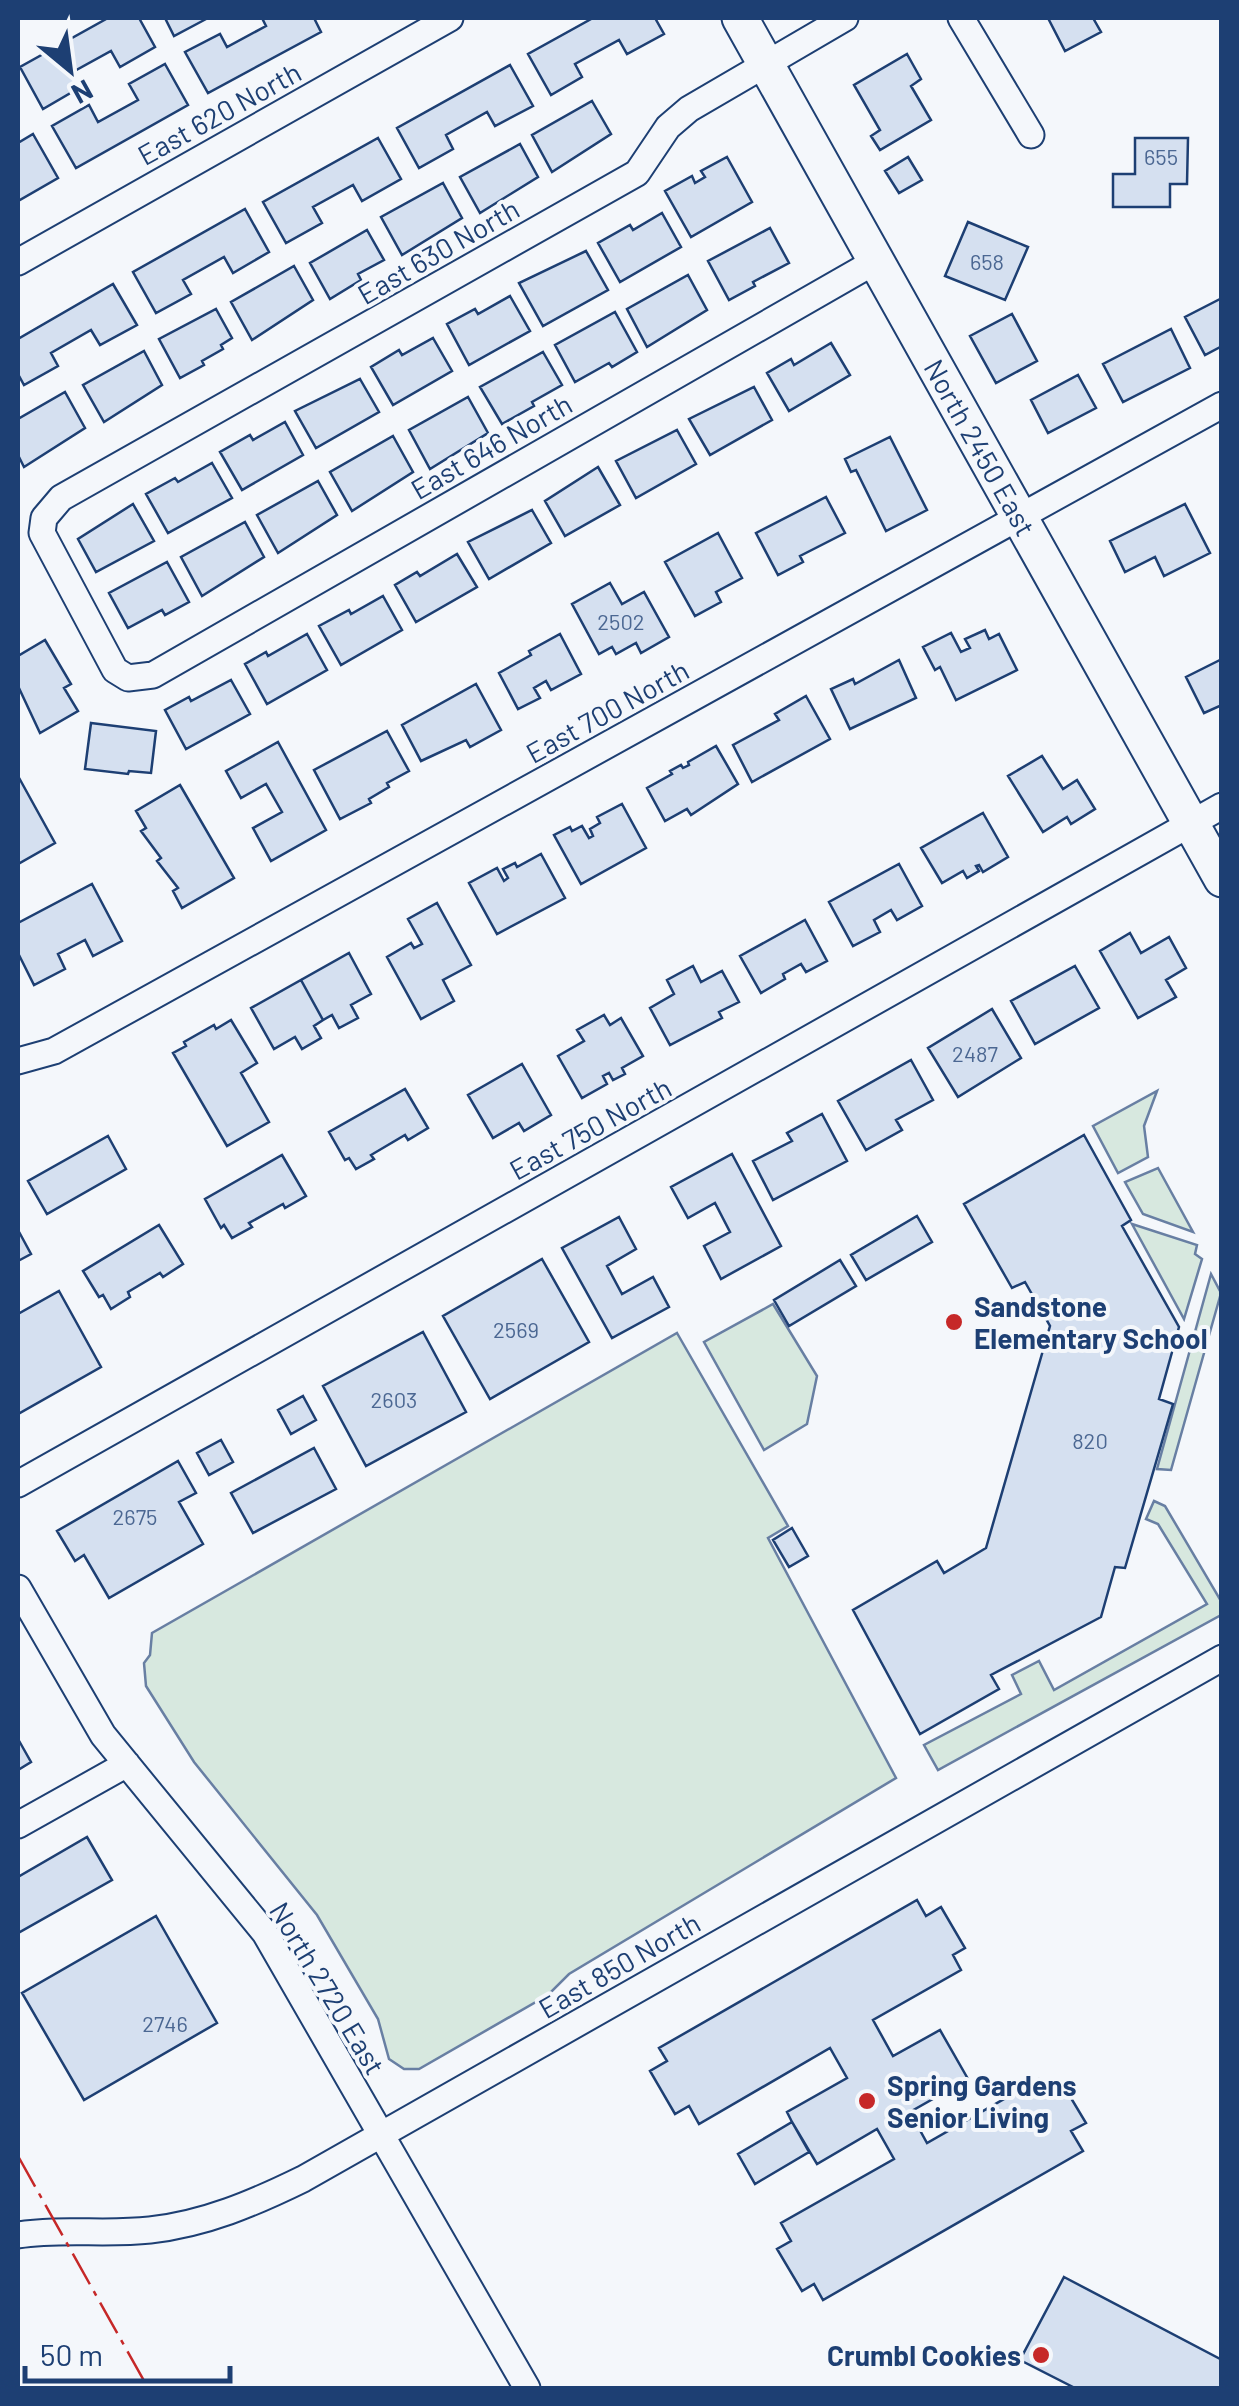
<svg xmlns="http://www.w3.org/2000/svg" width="1239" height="2406" font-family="Barlow,sans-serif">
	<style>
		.green { fill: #d7e8df; stroke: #687fa3; stroke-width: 2.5 }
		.building { fill: #d5e0f0; stroke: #1d3f73; stroke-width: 2.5 }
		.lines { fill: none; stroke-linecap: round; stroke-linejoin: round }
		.street-casing { stroke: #1d3f73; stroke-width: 29 }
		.secondary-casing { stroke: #1d3f73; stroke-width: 39 }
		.street { stroke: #f4f7fb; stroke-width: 25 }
		.secondary { stroke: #f4f7fb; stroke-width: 35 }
		.power { stroke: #c62828; stroke-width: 2.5; stroke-dasharray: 35 8 5 8; stroke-linecap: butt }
		.poi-dot { fill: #c62828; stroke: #f4f7fb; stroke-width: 4 }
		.labels { text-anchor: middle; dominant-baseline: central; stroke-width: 8; stroke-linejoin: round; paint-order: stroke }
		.number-label { font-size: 22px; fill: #4b6792 }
		.street-label { font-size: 28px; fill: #1d3f73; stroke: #f4f7fb }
		.poi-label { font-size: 28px; font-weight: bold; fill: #1d3f73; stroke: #f4f7fb; text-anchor: start }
	</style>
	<rect width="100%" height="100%" fill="#f4f7fb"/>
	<path class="green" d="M1157,1091l-13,35 4,31 -30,16 -25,-47z
		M1158,1168l35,64 -50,-18 -18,-32z
		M1132,1224l65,21 -2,9 7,5 -18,60z
		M1211,1274l10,19 -50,177 -14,-1z
		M773,1304l44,72 -10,48 -43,26 -60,-108z
		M677,1333l111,193 -20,12 128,240 -327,196 -21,21 -129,74h-15l-15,-10 -11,-40 -61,-104 -123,-153 -48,-76 -2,-23 6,-8 2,-22z
		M1154,1501l11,5 56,95v14l-283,155 -14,-25 97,-51 -9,-19 27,-14 15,29 153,-86 -49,-80 -12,-5z"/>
	<path class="building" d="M108,18h31l16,29 -35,20 -9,-16 -40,22 8,15 -36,21 -23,-42z
		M165,18h43l-34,18z
		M262,18h52l7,14 -113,61 -23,-41 35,-18 7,13 39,-21z
		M593,18h62l9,16 -37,20 -8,-14 -44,24 7,13 -31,18 -23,-41z
		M1048,18h45l8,14 -36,19z
		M907,54l14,25 -10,7 20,34 -51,30 -9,-14 9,-6 -26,-45z
		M165,64l23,41 -112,63 -24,-42 37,-21 9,17 40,-22 -9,-16z
		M510,65l23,41 -38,20 -8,-14 -41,23 7,14 -34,19 -22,-40z
		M592,101l19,33 -59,38 -20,-37z
		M33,134l25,44 -40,23v-58z
		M378,138l23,41 -39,22 -9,-16 -40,22 9,16 -36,20 -23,-41z
		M1135,138h53l-1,46h-17v23h-57v-33h22z
		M520,144l18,33 -58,36 -20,-36z
		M727,157l25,45 -61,35 -26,-46 27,-15 3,7 10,-6 -4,-6z
		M908,157l14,23 -23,13 -14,-22z
		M443,183l19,35 -60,37 -21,-38z
		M245,209l24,43 -36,21 -9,-16 -41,23 8,14 -35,19 -23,-41z
		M662,213l19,34 -61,35 -22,-39 32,-18 3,5z
		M968,222l60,25 -23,53 -60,-24z
		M770,228l19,35 -36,19 2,4 -26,14 -21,-39z
		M367,230l17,30 -26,14 3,6 -31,19 -20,-36z
		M586,251l22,39 -65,36 -24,-43z
		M294,266l19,34 -61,40 -21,-38z
		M688,275l19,35 -60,37 -20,-38z
		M113,284l24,41 -37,20 -9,-15 -40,23 7,13 -34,19 -6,-11v-35z
		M510,296l20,35 -61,34 -22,-41 28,-15 3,5z
		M1222,298v48l-17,9 -20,-38z
		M216,309l16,29 -11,7 2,4 -21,12 2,4 -24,13 -21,-39z
		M615,312l22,40 -25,15 -3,-4 -34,19 -20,-37z
		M1012,314l25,47 -41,22 -26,-47z
		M1171,329l19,39 -67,34 -20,-38z
		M433,338l19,33 -59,34 -22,-38 28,-17 3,5z
		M831,343l19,32 -61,36 -22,-38 24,-14 3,6z
		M144,351l18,34 -58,37 -21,-37z
		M543,352l19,33 -30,17 2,4 -32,18 -22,-37z
		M1078,375l18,33 -48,25 -17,-33z
		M360,379l19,33 -63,36 -21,-37z
		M754,387l18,33 -62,35 -21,-36z
		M65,392l20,36 -61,39 -6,-12v-36z
		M468,397l20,36 -58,36 -21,-39z
		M285,422l18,33 -61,35 -22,-38 30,-17 3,5z
		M677,430l19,34 -60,34 -20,-37z
		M393,436l20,36 -61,39 -22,-39z
		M890,437l37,73 -41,21 -30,-61 -5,2 -6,-13z
		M212,463l20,35 -64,35 -22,-39 29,-16 3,4z
		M598,467l22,38 -55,31 -20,-35z
		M318,481l19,34 -59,38 -21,-38z
		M826,497l19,36 -45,23 3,6 -25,13 -22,-42z
		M133,504l21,37 -58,31 -18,-33z
		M1185,504l25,49 -46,23 -9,-19 -30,15 -15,-31z
		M532,510l19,33 -62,36 -21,-37z
		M245,522l19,35 -62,39 -21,-39z
		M718,533l24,45 -26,14 5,10 -26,14 -30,-54z
		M457,554l20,33 -61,35 -21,-37 22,-13 3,4z
		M167,562l22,40 -24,13 -3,-5 -34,18 -19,-35z
		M610,583l12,21 22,-12 25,45 -28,16 -5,-10 -20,11 -4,-7 -13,7 -27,-50z
		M383,596l19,34 -61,35 -22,-39 30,-16 2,4z
		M985,630l4,9 10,-5 18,36 -61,30 -16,-33 -5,3 -12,-23 28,-14 10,19 9,-4 -5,-9z
		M307,634l20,36 -60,34 -22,-40 21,-12 2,4z
		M560,634l21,40 -30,16 -5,-9 -12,7 6,10 -22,11 -19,-36 32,-18 -2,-4z
		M45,640l26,44 -7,4 14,23 -38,22 -22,-47v-30z
		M1222,659v46l-18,8 -18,-36z
		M899,660l17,38 -66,31 -19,-40 22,-10 2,5z
		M231,680l19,34 -64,35 -21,-39 24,-13 2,4z
		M476,684l25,46 -31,17 -4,-7 -45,21 -19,-36z
		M806,696l24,43 -78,43 -19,-37 46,-25 -4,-6z
		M91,723l65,8 -5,42 -22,-2 -1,3 -43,-5z
		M387,731l22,40 -22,12 2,4 -20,12 2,4 -31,16 -26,-49z
		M278,742l48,88 -55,31 -18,-33 29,-16 -16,-28 -25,14 -15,-27z
		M716,746l22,38 -47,31 -4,-6 -22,12 -18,-33 25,-14 -2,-3 11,-6 2,3 6,-3 -1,-3z
		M1042,756l21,33 14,-9 18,29 -24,15 -4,-7 -24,15 -35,-56z
		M18,776l37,67 -37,21z
		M180,785l54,93 -52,30 -9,-17 5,-3 -21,-27 4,-3 -20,-27 5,-3 -10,-17z
		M622,804l24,44 -65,36 -27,-49 16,-8 2,4 10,-5 7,12 4,-2 -3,-7 10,-6 -3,-6z
		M983,813l25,44 -25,15 -4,-7 -3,1 3,5 -12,7 -4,-7 -21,12 -21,-35z
		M541,854l24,44 -68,36 -28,-51 28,-15 7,13 4,-3 -5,-9 12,-6 2,4z
		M899,864l23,42 -25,14 -6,-10 -17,10 6,12 -27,14 -24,-44z
		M92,884l30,57 -29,15 -8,-16 -27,14 7,15 -31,16 -16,-32v-30z
		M437,903l34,62 -28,15 11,21 -33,18 -34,-62 24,-14 3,5 8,-4 -14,-25z
		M805,920l22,41 -21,11 -5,-8 -18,10 2,5 -24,14 -21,-37z
		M1130,933l11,20 28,-16 17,31 -20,12 10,17 -38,21 -38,-67z
		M349,953l22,41 -20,11 7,13 -19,10 -7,-13 -9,5 -22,-40z
		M693,966l8,16 21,-11 17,31 -20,10 3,6 -52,27 -20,-37 24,-14 -7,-14z
		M1075,966l24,42 -64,36 -24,-43z
		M301,980l22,40 -9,6 7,12 -19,11 -7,-12 -21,12 -23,-41z
		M992,1009l29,49 -63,39 -30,-49z
		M604,1015l6,10 11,-7 22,38 -21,12 3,6 -12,6 -4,-7 -6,3 4,8 -25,14 -24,-42 26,-15 -7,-11z
		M231,1020l26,43 -16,10 28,49 -42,24 -54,-93 13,-7 -2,-4 30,-17 2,4z
		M911,1060l22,40 -37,20 6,10 -36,20 -28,-49z
		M522,1064l29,51 -27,16 -5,-8 -26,15 -25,-43z
		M405,1089l23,39 -20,12 -3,-5 -34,20 3,4 -18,10 -7,-11 -4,2 -16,-28z
		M822,1114l25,47 -74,39 -20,-39 39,-20 -5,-8z
		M1084,1135l47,85 -9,6 57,101 -20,72 14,5 -48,164 -10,-1 -14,50 -110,58 8,14 -79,45 -67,-124 84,-49 7,12 42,-25 64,-222 -25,-44 -13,6 -48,-84z
		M108,1136l18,33 -79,45 -19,-33z
		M732,1154l49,92 -60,33 -17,-33 26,-14 -15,-29 -27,15 -17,-31z
		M282,1155l24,41 -21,12 -2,-4 -34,19 3,4 -20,11 -8,-13 -3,3 -16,-29z
		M917,1216l15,26 -66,38 -15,-25z
		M619,1217l17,32 -29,17 15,28 31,-17 16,30 -57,31 -50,-90z
		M159,1225l24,39 -20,13 -3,-4 -32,19 2,5 -19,12 -8,-14 -4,2 -16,-26z
		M18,1230l13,24 -13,7z
		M542,1259l47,83 -99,57 -47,-83z
		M840,1260l16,26 -67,40 -15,-26z
		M59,1291l42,76 -83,47v-100z
		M423,1332l43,80 -100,54 -43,-80z
		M303,1396l13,24 -25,14 -13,-24z
		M221,1440l12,22 -24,13 -12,-22z
		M314,1448l22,41 -83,44 -22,-40z
		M178,1461l18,32 -17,9 24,42 -94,54 -25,-43 -9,6 -18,-30z
		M792,1528l16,28 -19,11 -16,-27z
		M18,1739l13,23 -13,8z
		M87,1837l25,43 -94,53v-56z
		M917,1900l9,16 15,-9 24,41 -12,7 8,15 -88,50 20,36 47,-26 28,49 -58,33 17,31 112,-64 11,18 15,-9 21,35 -15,8 12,20 -260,149 -9,-16 -12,7 -25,-42 14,-8 -10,-18 113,-64 -17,-30 -60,35 -25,-42 -5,-10 60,-34 -17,-30 -131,76 -10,-18 -14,8 -25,-43 17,-10 -8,-13z
		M156,1916l61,107 -133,77 -62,-107z
		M792,2122l17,30 -54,32 -17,-30z
		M1064,2277l158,83v28h-147l-55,-28z"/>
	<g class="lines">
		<g class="street-casing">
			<path id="street" d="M845,18l-156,91 -21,18 -31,46 -576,325 -17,20 -2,15 73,137 13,8 25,-3 723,-414
				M961,18l70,117
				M18,262l432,-244
				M18,1061l36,-10 1168,-646
				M18,1484l1204,-678
				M18,1588l85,147 162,198 262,455
				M18,1825l109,-61
				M18,2235c43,-7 88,0 132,-5 55,-6 104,-27 153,-51l919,-521"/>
		</g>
		<g class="secondary-casing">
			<g id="secondary">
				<path id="s1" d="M740,18l482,861"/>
			</g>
		</g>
		<use href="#street" class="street"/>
		<use href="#secondary" class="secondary"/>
		<path class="power" d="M18,2156l130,232"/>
	</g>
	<g class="poi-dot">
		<circle cx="954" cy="1322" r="10"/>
		<circle cx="867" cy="2101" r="10"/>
		<circle cx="1041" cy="2355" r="10"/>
	</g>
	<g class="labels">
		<g class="number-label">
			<text x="1161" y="156">655</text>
			<text x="987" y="261">658</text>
			<text x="621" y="621">2502</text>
			<text x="975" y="1053">2487</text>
			<text x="516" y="1329">2569</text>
			<text x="394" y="1399">2603</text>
			<text x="1090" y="1440">820</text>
			<text x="135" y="1516">2675</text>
			<text x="165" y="2023">2746</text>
		</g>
		<g class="street-label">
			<text transform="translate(219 113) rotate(-29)">East 620 North</text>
			<text transform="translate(438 251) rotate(-30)">East 630 North</text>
			<text transform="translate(491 446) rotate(-30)">East 646 North</text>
			<text stroke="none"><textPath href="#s1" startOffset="492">North 2450 East</textPath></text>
			<text transform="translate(607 711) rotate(-29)">East 700 North</text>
			<text transform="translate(590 1128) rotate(-29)">East 750 North</text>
			<text transform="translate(619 1965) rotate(-30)">East 850 North</text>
			<text transform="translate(328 1988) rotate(59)">North 2720 East</text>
		</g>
		<g class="poi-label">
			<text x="974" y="1306">Sandstone<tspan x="974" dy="32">Elementary School</tspan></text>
			<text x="887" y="2085">Spring Gardens<tspan x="887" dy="32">Senior Living</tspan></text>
			<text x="1021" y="2355" text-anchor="end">Crumbl Cookies</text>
		</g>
	</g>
	<rect width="1239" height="2406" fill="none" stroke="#1d3f73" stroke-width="40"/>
	<g transform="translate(70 70) rotate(151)" stroke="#f4f7fb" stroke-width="8" paint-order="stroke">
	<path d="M0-8L18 38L0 25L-18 38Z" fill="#1d3f73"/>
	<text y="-15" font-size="28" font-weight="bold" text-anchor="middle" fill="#1d3f73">N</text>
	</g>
	<path d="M25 2366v15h205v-15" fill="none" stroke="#1d3f73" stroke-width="5"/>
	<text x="40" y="2366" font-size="30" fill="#1d3f73" stroke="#f4f7fb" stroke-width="8" paint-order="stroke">50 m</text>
</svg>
